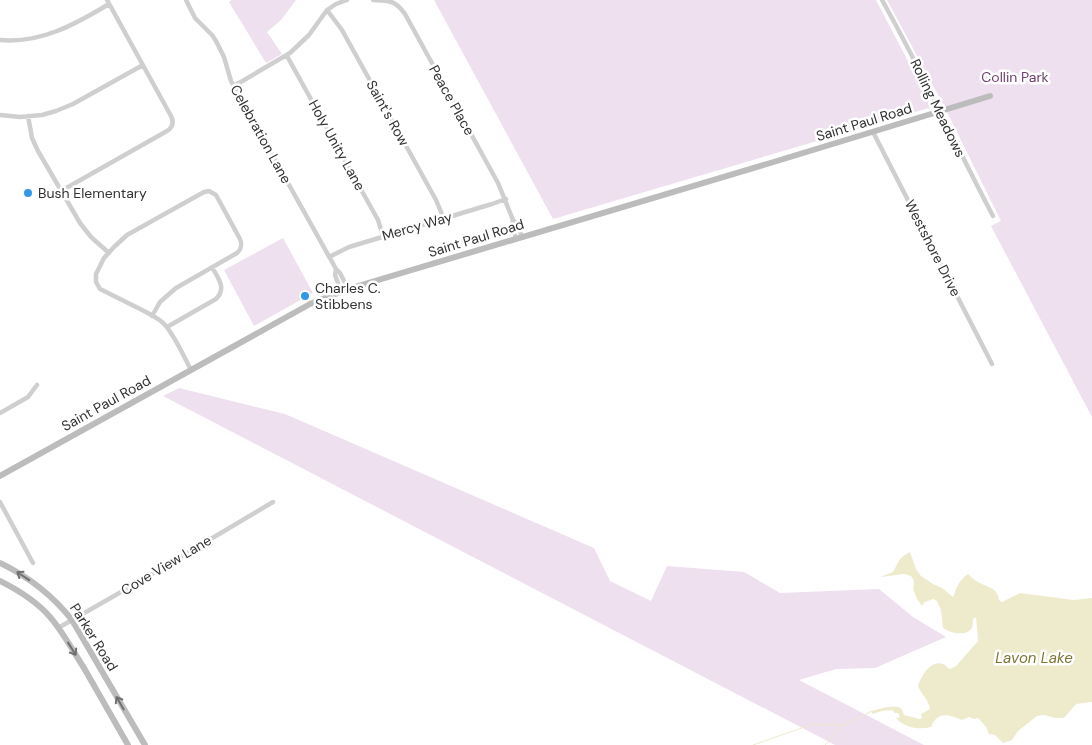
<svg xmlns="http://www.w3.org/2000/svg" width="1092" height="745" font-family="'DM Sans',sans-serif">
	<style>
		.green { fill: #eee0ef }
		.water { fill: #eeebcd }
		.lines { fill: none; stroke-linecap: round; stroke-linejoin: round }
		.stream { stroke: #eeebcd; stroke-width: 1 }
		.street { stroke: #cfcfcf; stroke-width: 4.5 }
		.secondary { stroke: #bcbcbc; stroke-width: 6 }
		.oneway { stroke: #707070 }
		.poi-dot { fill: #3398ea; stroke: #fff; stroke-width: 2 }
		.labels { text-anchor: middle; dominant-baseline: central; stroke-width: 5; stroke-linejoin: round; paint-order: stroke }
		.park-label { font-size: 14px; fill: #703d6d; stroke: #fff }
		.street-label { font-size: 14px; fill: #323232; stroke: #fff }
		.poi-label { font-size: 14px; fill: #323232; stroke: #fff; text-anchor: start }
		.water-label { font-size: 15px; font-style: italic; fill: #7c7633; stroke: #fff }
	</style>
	<rect width="100%" height="100%" fill="#fff"/>
	<path class="green" d="M232,0h64l-15,20 -14,12 15,22 -16,9 -37,-61z
		M434,0h442l56,107 -379,112z
		M887,0h205v417l-101,-191 10,-5 -57,-115z
		M283,238l30,55 -59,33 -30,-56z
		M179,388l106,26 309,134 16,33 41,20 16,-35 77,6 36,21 99,-4 34,28 33,20 -71,31 -39,1 -37,11 125,65h-89l-672,-349z"/>
	<path class="water" d="M910,552l6,17 5,7 12,8 9,4 11,9c4,-10 5,-16 15,-23 4,4 9,8 14,10 9,4 16,5 17,16l3,2 18,-9 54,7 18,-2v104l-16,2 -12,14h-9l-11,-3 -7,1 -19,15 -6,9 -9,3 -8,-8 -6,-1 -3,-7 -8,-9 -4,1 -5,-2 -7,3c-13,-6 -25,-9 -31,7 -12,3 -26,1 -35,-9l4,-1 -2,-4h-3l-3,-3 -10,1 -10,3v-3c6,-2 23,-7 28,-3 2,1 3,4 4,7l16,4 2,-1 -1,-4 9,-5c-1,-9 -9,-15 -12,-23 3,-9 12,-27 25,-22 1,0 6,5 7,5l6,-3 22,-25 -2,-24 -3,2c0,3 0,6 -1,9 -6,9 -22,5 -29,0l-2,-18 -4,-9 -4,-2 -8,3 -3,4 -5,-7 -4,-10 1,-8 -3,-5 -7,-2 -24,3 13,-5c6,-10 5,-14 17,-20z"/>
	<g class="lines">
		<path class="stream" d="M753,745l60,-21 30,1
			M825,745l18,-20 29,-14"/>
		<path class="street" d="M186,0l9,18 17,17 4,6 8,16 7,24 105,188
			M373,0c17,1 22,0 32,14l93,169 15,37
			M882,0c40,71 73,144 111,216
			M327,10l15,20 94,170 8,19
			M0,40c40,4 76,-16 109,-36
			M287,56l91,164 5,16
			M234,86l56,-33 19,-18 18,-25 9,-6 11,-4
			M0,115l20,2 22,-2 14,-4 17,-7 70,-39
			M28,116l4,22 6,13 42,72 11,14 18,16
			M873,132l119,232
			M61,191l106,-60c6,-4 7,-9 4,-15l-64,-116
			M516,239l-4,-14 1,-5 4,4 5,13
			M329,257l20,-10 143,-43 14,-5
			M341,291l-6,-16 1,-6 4,4 8,16
			M152,316l8,-14 16,-14 61,-35c5,-5 5,-9 3,-14l-24,-44 -7,-4 -5,1 -77,43 -13,12 -10,11 -8,16v8l4,7 46,23c7,4 14,7 19,13 10,11 19,32 26,45
			M167,327l49,-28c11,-11 2,-21 -4,-32
			M0,413l28,-16 9,-12
			M0,502l33,61
			M58,628l77,-44 138,-82"/>
		<path class="secondary" d="M0,476l310,-172 38,-15 419,-125 223,-68
			M0,563c27,13 53,33 72,57l73,125
			M0,581c18,9 36,20 50,36 13,15 23,34 34,51 15,26 29,51 44,77"/>
	</g>
	<defs><path id="oneway-shaft" d="M-6 0H5M1.5-3L5.5 0L1.5 3" fill="none" stroke-width="1.6" stroke-linecap="round" stroke-linejoin="round" transform="scale(1.25)"/></defs>
	<g class="oneway">
		<use href="#oneway-shaft" transform="translate(23 576) rotate(-146)"/>
		<use href="#oneway-shaft" transform="translate(72 649) rotate(58)"/>
		<use href="#oneway-shaft" transform="translate(120 703) rotate(-120)"/>
	</g>
	<g class="poi-dot">
		<circle cx="28" cy="193" r="5"/>
		<circle cx="305" cy="296" r="5"/>
	</g>
	<g class="labels">
		<g class="park-label">
			<text x="1015" y="77">Collin Park</text>
		</g>
		<g class="street-label">
			<text transform="translate(452 100) rotate(61)">Peace Place</text>
			<text transform="translate(938 108) rotate(64)">Rolling Meadows</text>
			<text transform="translate(388 113) rotate(61)">Saint's Row</text>
			<text transform="translate(864 122) rotate(-17)">Saint Paul Road</text>
			<text transform="translate(261 134) rotate(61)">Celebration Lane</text>
			<text transform="translate(337 145) rotate(61)">Holy Unity Lane</text>
			<text transform="translate(417 226) rotate(-16)">Mercy Way</text>
			<text transform="translate(476 238) rotate(-17)">Saint Paul Road</text>
			<text transform="translate(933 248) rotate(63)">Westshore Drive</text>
			<text transform="translate(106 403) rotate(-29)">Saint Paul Road</text>
			<text transform="translate(166 565) rotate(-31)">Cove View Lane</text>
			<text transform="translate(94 637) rotate(58)">Parker Road</text>
		</g>
		<g class="poi-label">
			<text x="38" y="193">Bush Elementary</text>
			<text x="315" y="288">Charles C.<tspan x="315" dy="16">Stibbens</tspan></text>
		</g>
		<g class="water-label">
			<text x="1034" y="658">Lavon Lake</text>
		</g>
	</g>
</svg>
